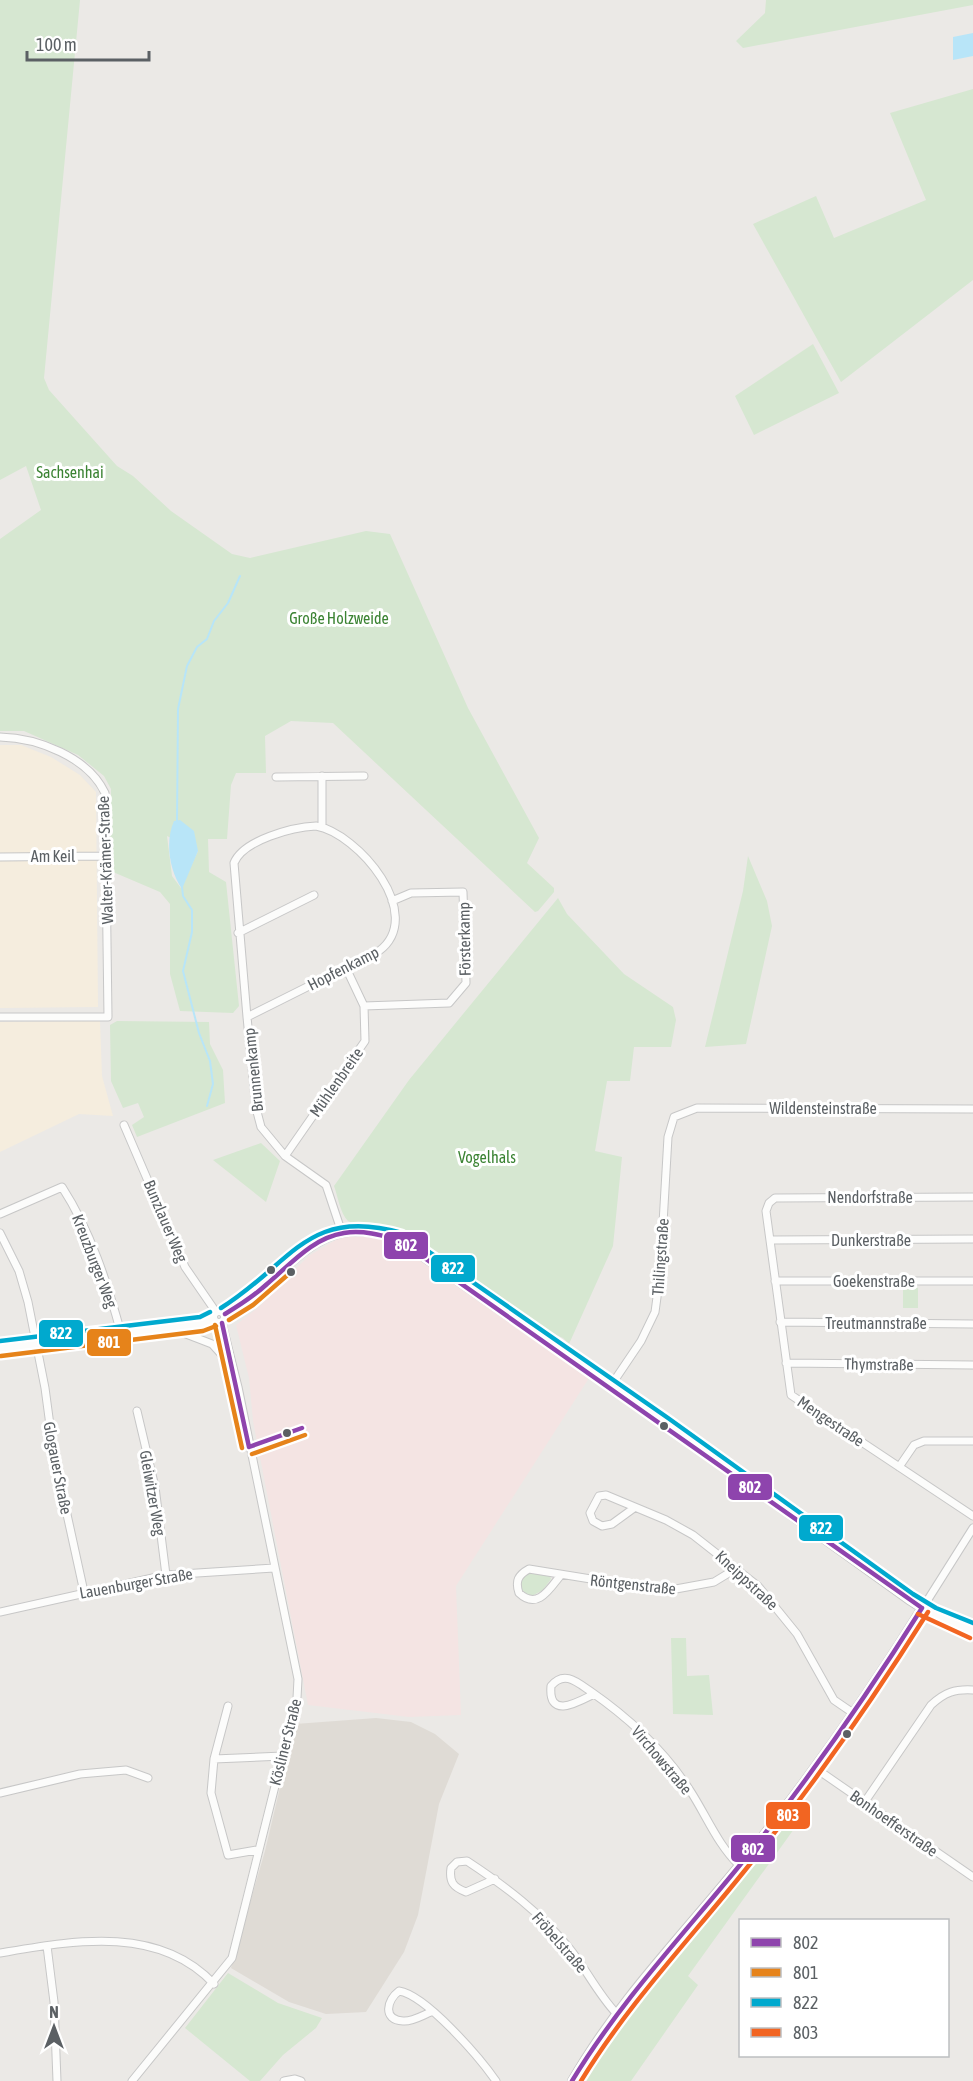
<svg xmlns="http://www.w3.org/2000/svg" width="973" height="2081" font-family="'Asap Condensed',sans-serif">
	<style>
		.commercial { fill: #f5edde }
		.education { fill: #dfdbd5 }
		.medical { fill: #f4e4e3 }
		.green { fill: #d6e7d1; fill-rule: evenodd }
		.water { fill: #b8e5f8 }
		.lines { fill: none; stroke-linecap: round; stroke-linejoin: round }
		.stream { stroke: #b8e5f8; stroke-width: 2 }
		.minor-casing { stroke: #c7c7c7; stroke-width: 9 }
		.tertiary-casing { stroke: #c7c7c7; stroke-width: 10 }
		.minor { stroke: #fcfcfb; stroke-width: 7 }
		.tertiary { stroke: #fcfcfb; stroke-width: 8 }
		.bus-1-casing { stroke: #fff; stroke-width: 9 }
		.bus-2-casing { stroke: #fff; stroke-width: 9 }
		.bus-3-casing { stroke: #fff; stroke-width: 9 }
		.bus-4-casing { stroke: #fff; stroke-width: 9 }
		.bus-1 { stroke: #8e44ad; stroke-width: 4.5 }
		.bus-2 { stroke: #e6831a; stroke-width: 4.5 }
		.bus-3 { stroke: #00a9ce; stroke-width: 4.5 }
		.bus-4 { stroke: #f26522; stroke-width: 4.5 }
		.bus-dot { fill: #5b6064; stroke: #fff; stroke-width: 2 }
		.labels { text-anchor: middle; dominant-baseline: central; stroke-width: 6; stroke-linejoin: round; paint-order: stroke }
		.park-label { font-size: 16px; fill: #3b8333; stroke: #fff }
		.street-label { font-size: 16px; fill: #5b6064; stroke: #fff }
		.line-badge { stroke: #fff; stroke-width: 2 }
		.badge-label { font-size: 16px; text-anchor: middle; font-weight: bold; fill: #fff }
	</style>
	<rect width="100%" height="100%" fill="#ebe9e6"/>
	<path class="commercial" d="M0,745h21l30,12 29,18 16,17 2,215 -98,1z
		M100,1021l2,55 11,40 -34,-2 -79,38v-130z"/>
	<path class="education" d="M376,1718l35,4 24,12 24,20 -20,50 -21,111 -14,37 -38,60 -40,2 -37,-12 -58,-34 34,-117 30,-127z"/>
	<path class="medical" d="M366,1236l36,8 155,108 32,26 -133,208 5,129 -52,2 -101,-12 -55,-284 -4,-43 -13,-53 24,-19 24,-26 2,2 5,-5 -2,-2 21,-20 31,-18z"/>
	<path class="green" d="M0,0h80l-36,378 5,12 68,76 16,10 38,35 61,43 18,4 116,-27 24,3 78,174 71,130 -12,25 27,25v4l-16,19 -3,1 -202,-189 -42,-2 -26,15 1,37h-30l-5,12 -4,54h-19l1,33 17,10 13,124 -6,7 -53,-2 -10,-37v-70l-10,-12 -47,-20 -3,-10 1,-73 -7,-13 -26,-21 -54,-24h-24v-192l41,-29 -15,-44 -26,14zM167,836l31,15 -17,37 -9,-12z
		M766,0h207v5l-230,43 -7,-7 29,-28z
		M973,89v191l-132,102 -88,-158 63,-28 18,42 92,-38 -36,-87z
		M813,344l26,49 -85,42 -19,-39z
		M748,856l19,45 5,25 -26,118 -41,3 38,-156z
		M558,898l9,16 57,60 49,33 3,13 -5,27h-37l-4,34h-23l-12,70 27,6 -9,89 -44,98 -6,-6 -16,-7 -144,-98c-10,-4 -52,-9 -55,-12 -8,-8 -10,-24 -14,-35l75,-106z
		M117,1021l92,1 1,22 13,26 2,33 -88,34 -5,-12 12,-8 -6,-14 -15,5 -12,-27 -1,-56z
		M261,1143l19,18 -14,41 -53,-42z
		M903,1288h15v20h-15z
		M528,1573l22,3 1,3 -8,11 -13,7 -10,-9 3,-12z
		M671,1638h15l1,38 22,-1 4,40 -40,-1z
		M787,1816l7,13 -106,147 10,9 -67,96h-53l40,-67 102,-116z
		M228,1973l50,30 44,15 -6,10 -33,27 -23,26h-10l-65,-53z"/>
	<path class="water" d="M973,33v23l-20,4v-23z
		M180,820l14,11 4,20 -16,38c-13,-19 -17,-48 -8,-68z"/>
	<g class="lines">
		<path class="stream" d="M177,821l1,-112 9,-43 10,-19 10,-8 7,-18 14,-18 12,-27
			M182,887l1,9 9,14v22l-9,39 16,62 11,28 3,23 -6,22"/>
		<g class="minor-casing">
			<path id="minor" d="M0,737c38,1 88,20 105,56l3,224h-108
				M322,776v51
				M276,777l88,-1
				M316,826c42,7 111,89 63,125l-132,66 -13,-154c9,-23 59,-36 82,-37z
				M0,857l107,-1
				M238,933l76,-38
				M364,1006l85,-3 17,-20 -3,-91 -52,1 -19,8
				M247,1017l9,91 5,19 24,29 41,29 16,48
				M124,1125l61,142 31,45
				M285,1156l80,-115 -1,-35 -18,-38
				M973,1197l-198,1 -6,5 -3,8 25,184 182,121
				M0,1214l62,-27c29,45 45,95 59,146
				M0,1233l19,38 9,31 17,86 9,67 30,137
				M770,1240l203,-1
				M775,1281h198
				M780,1322l193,2
				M173,1329l39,15 19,21
				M786,1363l187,2
				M610,1387l31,-46 14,-29 5,-37 8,-138 6,-20 23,-9 276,1
				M137,1411l18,76 11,88
				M899,1467l15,-22 10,-4h49
				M634,1508l-22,16 -10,2 -9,-5 -3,-8 9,-17 7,-1 60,25 27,15 65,51 39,48 37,66 19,13
				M560,1576c-11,14 -23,34 -41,17 -4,-12 -1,-18 10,-24l136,22 49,-9 23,-14
				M927,1601l46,-73
				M0,1612l166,-37 108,-7
				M594,1694c-16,8 -46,26 -43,-8 13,-16 26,-4 39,5 39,27 75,60 101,101 16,25 27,53 48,73
				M228,1706l-14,53 -3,34 17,62 29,-5
				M214,1759l69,-3
				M815,1768l158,109
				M0,1793l80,-19 46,-4 22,8
				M864,1803l67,-98c14,-13 24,-16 42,-15
				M495,1879l-29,13c-13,-5 -17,-10 -15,-24l6,-6 10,-1c38,25 74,52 103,88 16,20 28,45 46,64
				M47,1946l7,56 3,79
				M0,1953c72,-12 158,-29 214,31
				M431,2012c-8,3 -19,10 -28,9 -21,-1 -16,-21 -4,-30 27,4 81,67 97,90
				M132,2081l100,-123 65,-260 1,-19 -60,-292 -16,-64
				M284,2081l11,-2 6,2"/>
		</g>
		<g class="tertiary-casing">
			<path id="tertiary" d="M213 1317a6 6 0 1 1 12 0a6 6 0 1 1-12 0Z
				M225,1314c65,-32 85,-108 174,-74l265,184 245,176 24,15 40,16
				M0,1349l202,-25 11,-5
				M572,2081c45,-79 108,-143 165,-213 67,-82 129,-170 185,-260"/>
		</g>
		<use href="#minor" class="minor"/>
		<use href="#tertiary" class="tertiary"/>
		<g class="bus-1-casing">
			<path id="bus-1" d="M225,1314c15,-9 29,-18 42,-30 23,-19 45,-46 77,-51 19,-3 37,2 55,7l523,368
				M222,1323l27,124
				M249,1447l53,-19
				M572,2081c48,-79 110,-145 168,-216 66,-82 126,-168 182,-257"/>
		</g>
		<g class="bus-2-casing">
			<path id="bus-2" d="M229,1320l24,-15 38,-33
				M215,1325l27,123
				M1,1356l202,-25 13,-5
				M252,1454l53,-19"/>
		</g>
		<g class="bus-3-casing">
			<path id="bus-3" d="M221,1308c71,-44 86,-102 181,-75l266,185 245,176 23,14 37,15
				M0,1341l200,-24 10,-5"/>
		</g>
		<g class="bus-4-casing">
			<path id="bus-4" d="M918,1614l52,24
				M581,2081c47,-77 109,-142 165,-212 66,-82 126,-168 182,-257"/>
		</g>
		<use href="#bus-1" class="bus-1"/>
		<use href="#bus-2" class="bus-2"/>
		<use href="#bus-3" class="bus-3"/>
		<use href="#bus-4" class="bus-4"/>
	</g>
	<g class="bus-dot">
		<circle cx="271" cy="1270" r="5"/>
		<circle cx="291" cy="1272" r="5"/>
		<circle cx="664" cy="1426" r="5"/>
		<circle cx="287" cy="1433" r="5"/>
		<circle cx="847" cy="1734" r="5"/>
	</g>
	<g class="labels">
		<g class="park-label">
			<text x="70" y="472">Sachsenhai</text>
			<text x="339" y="618">Große Holzweide</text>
			<text x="487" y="1157">Vogelhals</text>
		</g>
		<g class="street-label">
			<text x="53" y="856">Am Keil</text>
			<text transform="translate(105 860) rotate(-92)">Walter-Krämer-Straße</text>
			<text transform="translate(464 939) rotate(-91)">Försterkamp</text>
			<text transform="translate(343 968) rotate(-27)">Hopfenkamp</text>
			<text transform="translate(253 1070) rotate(-96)">Brunnenkamp</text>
			<text transform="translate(336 1082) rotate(-55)">Mühlenbreite</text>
			<text x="823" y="1108">Wildensteinstraße</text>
			<text x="870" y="1197">Nendorfstraße</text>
			<text transform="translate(166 1221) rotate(67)">Bunzlauer Weg</text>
			<text x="871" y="1240">Dunkerstraße</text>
			<text transform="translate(660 1257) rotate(-86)">Thilingstraße</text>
			<text transform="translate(95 1261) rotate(69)">Kreuzburger Weg</text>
			<text x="874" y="1281">Goekenstraße</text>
			<text x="876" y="1323">Treutmannstraße</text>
			<text transform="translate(879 1364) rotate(1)">Thymstraße</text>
			<text transform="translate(831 1421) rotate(34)">Mengestraße</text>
			<text transform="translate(58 1468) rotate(79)">Glogauer Straße</text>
			<text transform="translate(153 1493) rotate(80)">Gleiwitzer Weg</text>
			<text transform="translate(747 1580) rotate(43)">Kneippstraße</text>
			<text transform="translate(136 1583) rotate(-10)">Lauenburger Straße</text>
			<text transform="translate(633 1584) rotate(6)">Röntgenstraße</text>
			<text transform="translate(285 1742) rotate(-76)">Kösliner Straße</text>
			<text transform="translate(662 1760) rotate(50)">Virchowstraße</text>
			<text transform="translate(894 1823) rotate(35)">Bonhoefferstraße</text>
			<text transform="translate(560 1942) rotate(49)">Fröbelstraße</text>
		</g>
	</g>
	<g class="line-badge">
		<rect x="383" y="1231" width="46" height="29" rx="6" fill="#8e44ad"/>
		<rect x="430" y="1254" width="46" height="29" rx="6" fill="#00a9ce"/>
		<rect x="38" y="1319" width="46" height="29" rx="6" fill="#00a9ce"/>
		<rect x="86" y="1328" width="46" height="29" rx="6" fill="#e6831a"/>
		<rect x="727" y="1473" width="46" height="28" rx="6" fill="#8e44ad"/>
		<rect x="798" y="1514" width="46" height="28" rx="6" fill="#00a9ce"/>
		<rect x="765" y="1801" width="46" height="29" rx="6" fill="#f26522"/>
		<rect x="730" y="1834" width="46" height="29" rx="6" fill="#8e44ad"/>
	</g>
	<g class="badge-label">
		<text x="406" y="1251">802</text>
		<text x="453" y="1274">822</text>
		<text x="61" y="1339">822</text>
		<text x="109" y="1348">801</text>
		<text x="750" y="1493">802</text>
		<text x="821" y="1534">822</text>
		<text x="788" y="1821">803</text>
		<text x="753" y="1855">802</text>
	</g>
	<rect x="739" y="1919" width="210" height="138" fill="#ffffff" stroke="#bdbfc1" stroke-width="1.5"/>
	<rect x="751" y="1938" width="30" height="9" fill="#8e44ad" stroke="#bdbfc1" stroke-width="1.5"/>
	<text x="793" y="1949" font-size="18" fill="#5b6064">802</text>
	<rect x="751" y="1968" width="30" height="9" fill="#e6831a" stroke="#bdbfc1" stroke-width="1.5"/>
	<text x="793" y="1979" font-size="18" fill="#5b6064">801</text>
	<rect x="751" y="1998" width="30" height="9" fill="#00a9ce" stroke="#bdbfc1" stroke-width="1.5"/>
	<text x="793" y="2009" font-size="18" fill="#5b6064">822</text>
	<rect x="751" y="2028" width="30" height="9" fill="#f26522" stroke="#bdbfc1" stroke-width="1.5"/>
	<text x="793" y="2039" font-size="18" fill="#5b6064">803</text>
	<g transform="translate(54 2027)" stroke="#ffffff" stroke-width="4.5" paint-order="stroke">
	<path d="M0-4.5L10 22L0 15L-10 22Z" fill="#5b6064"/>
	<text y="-9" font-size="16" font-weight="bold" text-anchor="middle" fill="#5b6064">N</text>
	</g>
	<path d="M27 51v9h122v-9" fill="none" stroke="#5b6064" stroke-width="3"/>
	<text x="36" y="51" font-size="18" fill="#5b6064" stroke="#ffffff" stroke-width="4.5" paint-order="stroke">100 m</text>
</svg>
